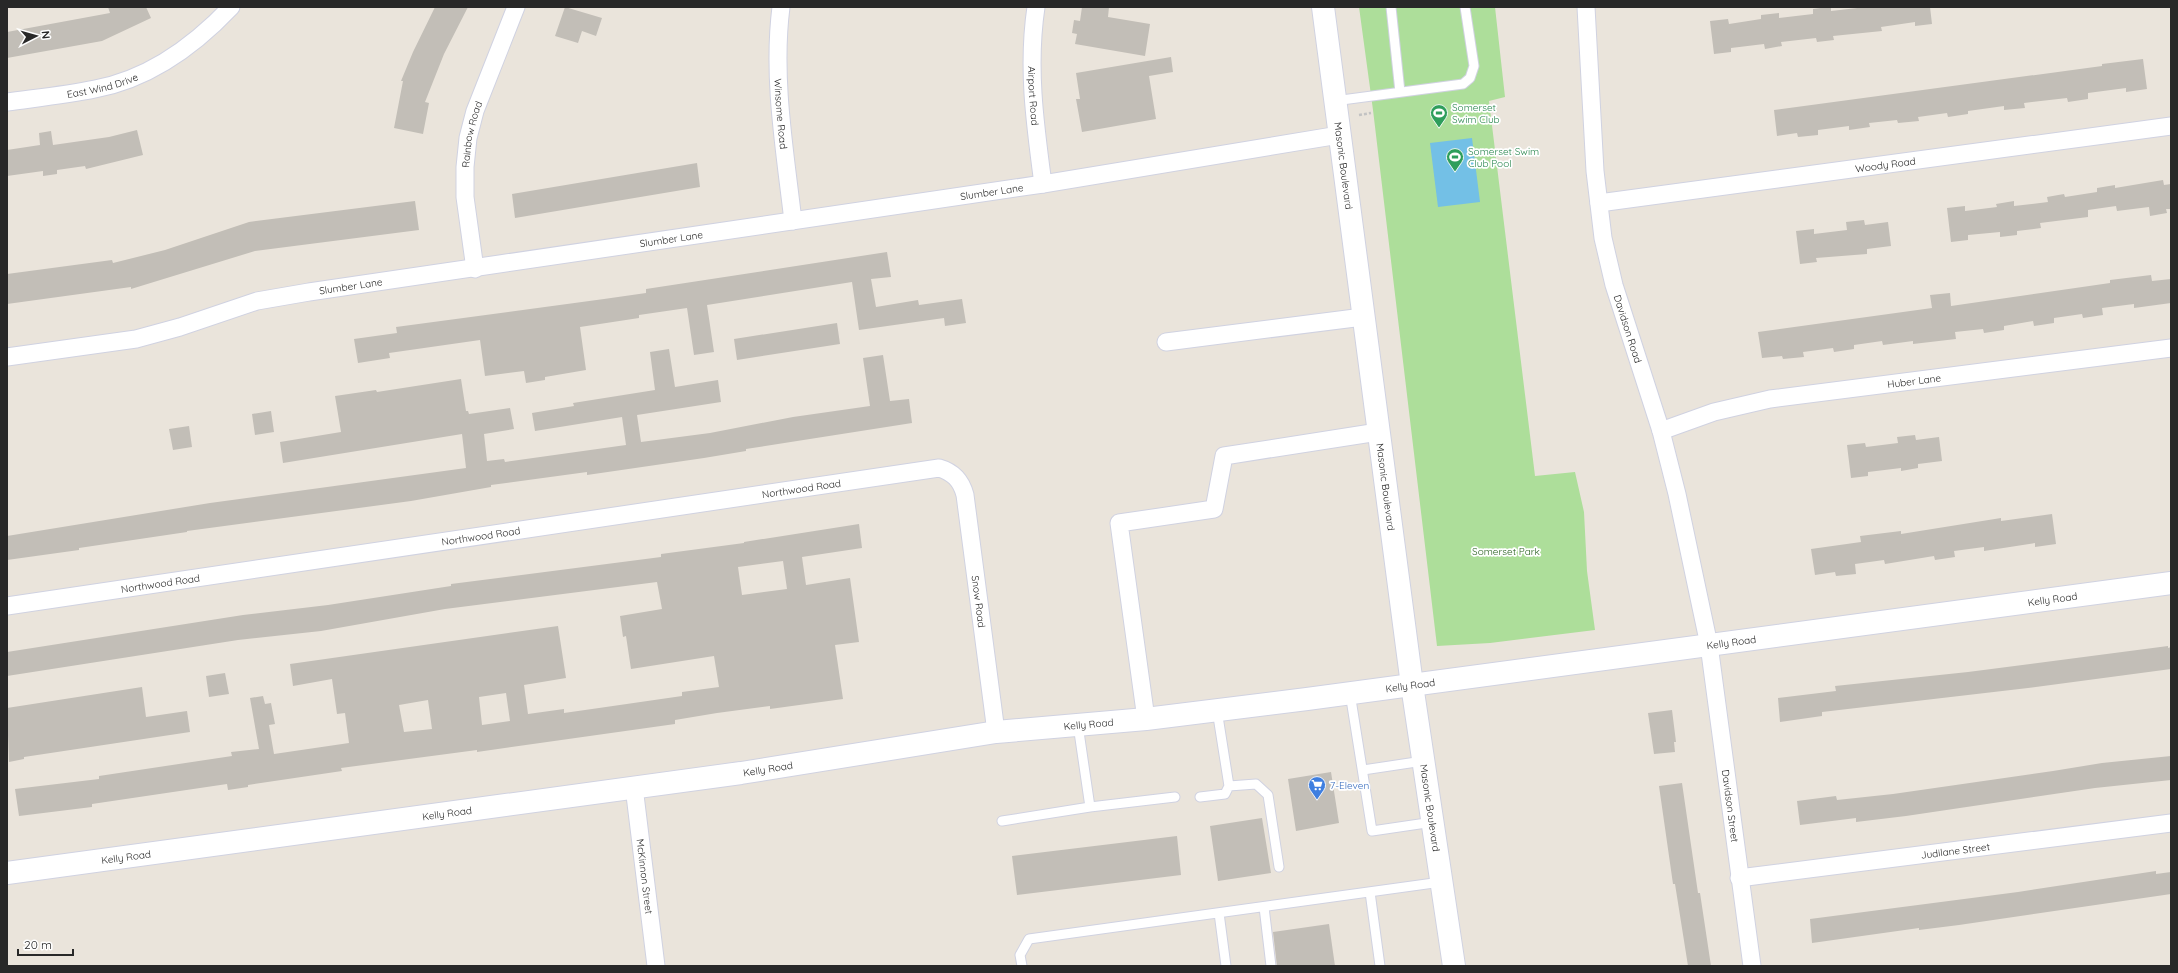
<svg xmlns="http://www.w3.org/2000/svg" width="2178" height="973" font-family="Quicksand,sans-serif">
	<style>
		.green { fill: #adde9a }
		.water { fill: #73c0e6 }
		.building { fill: #c2beb7; fill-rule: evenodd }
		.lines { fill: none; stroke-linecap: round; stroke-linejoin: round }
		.lane-casing { stroke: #d0d2e1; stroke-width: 11 }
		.street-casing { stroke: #d0d2e1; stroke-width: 19 }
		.secondary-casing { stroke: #d0d2e1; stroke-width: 24 }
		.path { stroke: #c3c3c3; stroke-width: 2.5; stroke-dasharray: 3 2; stroke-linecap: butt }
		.lane { stroke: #fff; stroke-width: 9 }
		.street { stroke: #fff; stroke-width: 17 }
		.secondary { stroke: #fff; stroke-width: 22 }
		.labels { text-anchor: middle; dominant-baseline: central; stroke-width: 3.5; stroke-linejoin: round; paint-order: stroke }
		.street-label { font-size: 10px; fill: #282828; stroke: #fff }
		.leisure-label { font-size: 10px; fill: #27864d; stroke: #fff; text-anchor: start }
		.park-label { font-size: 10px; fill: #27601e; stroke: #fff }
		.shop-label { font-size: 10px; fill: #366cbe; stroke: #fff; text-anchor: start }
	</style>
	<rect width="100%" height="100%" fill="#eae4db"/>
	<path class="green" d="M1359,7h136l10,90 -16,4 46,375 40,-4 9,40 3,59 8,59 -105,13 -53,3 -64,-536z"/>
	<path class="water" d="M1472,138l8,64 -42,5 -8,-64z"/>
	<path class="building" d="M108,7h38l5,11 -49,23 -95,17v-26l103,-19z
		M435,7h33l-24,47 -19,48 4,1 -6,31 -29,-6 9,-47h-2l12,-29z
		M565,7l37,11 -6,18 -14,-5 -4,12 -23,-7z
		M1082,7h27l-1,10 42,7 -5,32 -70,-12 2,-10 -5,-1 2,-13 6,1z
		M1828,7h3v4l35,-4h64l2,17 -17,2v-4l-34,5 1,4 -49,5 1,4 -17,2 -1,-4 -35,4 1,4 -17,3 -1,-5 -33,4v4l-17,2 -4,-33 18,-2 1,5 32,-5v-4l18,-2v5l34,-4v-5z
		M1171,57l2,15 -24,4 7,43 -74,13 -6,-33h4l-4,-26z
		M2143,59l4,30 -21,3v-4l-38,5v6l-20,3 -1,-4 -43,5 1,5 -21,2v-4l-36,5v3l-20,3 -1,-4 -29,4 1,4 -21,2 -1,-3 -28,3 1,4 -21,3v-4l-31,4v5l-20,2 -1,-4 -20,3 -3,-26 328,-44v-2z
		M137,130l6,25 -57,14 -1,-3 -28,4v4l-14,2v-5l-36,5v-26l33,-5 -1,-12 12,-2 2,14 56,-8z
		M697,163l3,24 -185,31 -3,-24z
		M2163,180l1,5 7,-1v25h-5l1,4 -17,3 -1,-9 -32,4 -1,-5 -28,4v7l-48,6 1,5 -24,3v4l-17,2v-5l-32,3v5l-17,2 -4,-34 18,-2v5l32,-4 -1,-3 18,-3v5l34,-4 -1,-5 17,-3 1,3 32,-5v-4l18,-3v3z
		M415,201l4,29 -164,21 -124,38v-2l-124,17v-30l105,-14 1,3 52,-13 84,-28z
		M1864,220l1,5 23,-3 3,24 -24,3v5l-51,4 1,4 -17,2 -4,-33 18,-2v5l33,-4 -1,-8z
		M887,252l4,25 -20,2 5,28 42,-7 1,5 43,-6 4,24 -21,3 -1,-8 -85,12 -7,-48 -145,23 7,47 -20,3 -7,-47 -48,7v3l-59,9 6,43 -41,7v3l-19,3 -2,-12 -39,5 -5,-36 -91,13 1,5 -32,5 -4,-24 43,-6 -1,-6 208,-28 42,-6v-4z
		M2151,275l1,6 19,-2v24l-37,5v-4l-32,4 1,7 -20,3 -1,-4 -28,4v5l-20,3 -1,-5 -29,5v4l-20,3 -1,-4 -28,3 1,7 -43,5v-3l-30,4 -1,-4 -28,4v4l-20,3 -1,-4 -30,4 1,5 -21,2 -1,-3 -20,2 -4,-26 174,-24 -2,-13 20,-2 1,13 159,-23v-3z
		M837,323l3,21 -103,16 -3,-21z
		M669,349l6,38 43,-7 3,22 -84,13 4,27 69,-9 83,-16 77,-11 -7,-48 20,-3 7,46 19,-2 3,24 -166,26v2l-42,7 -117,17v-3l-96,13v2l-80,14 -224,30v1l-108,16v2l-72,10v-24l203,-33 256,-35 -4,-34 -179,29 -3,-21 61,-10 -6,-36 41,-6 1,2 84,-13 5,32h2l1,3 41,-6 4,21 -30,5 3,27 17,-2 1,3 121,-17 -4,-28 -87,14 -3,-18 42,-7 -1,-3 82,-13 -5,-38z
		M271,411l3,21 -19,3 -3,-21z
		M189,426l3,21 -19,3 -4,-21z
		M1915,435l1,5 23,-3 3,24 -24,3v4l-17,3v-3l-33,4v4l-17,2 -4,-33 18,-2 1,4 32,-4 -1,-6z
		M2052,514l4,30 -21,3v-4l-51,8v-4l-30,4 1,6 -20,3 -1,-4 -49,8 -1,-4 -29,4 1,10 -20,2 -1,-4 -20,3 -4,-26 50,-7 -1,-6 41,-5v3l100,-16v3z
		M859,524l3,24 -60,9 4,28 44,-7 9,64 -24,3 8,54 -73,10v-3l-53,7 -42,7v4l-198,28v-2l-136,18 1,3 -94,14v2l-20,3 -1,-6 -135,20v3l-73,9 -4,-27 84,-10v-3l133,-20 -1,-4 28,-3 -9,-51 13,-2 2,8 6,-1 4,21 -6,1 5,29 75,-11 -4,-30 -8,1 -5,-35 -39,7 -3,-22 268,-38 8,52 -42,7 4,29 36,-5v4l35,-5 83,-12v-4l37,-5 -5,-31 -83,13 -5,-33 -3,1 -3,-21 42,-7 -5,-27 -212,27 -124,22 -83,9 -231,36v-24l236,-37 85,-10 123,-19v-2l210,-27v-3l83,-11v-1zM783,561l4,28 -45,6 -4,-28zM506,693l4,28 -28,4 -3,-28zM428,700l4,29 -28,3 -5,-27z
		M2168,646v2l3,-1v22l-143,19 -206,24v4l-42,6 -2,-24 58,-7 -1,-5 133,-14z
		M225,673l4,21 -20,3 -3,-21z
		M142,687l4,30 41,-6 3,21 -166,25v2l-15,3 -2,-54z
		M1672,710l4,32h-2l1,10 -21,2 -6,-41z
		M2171,756v24l-76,8 -189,28 -50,6v-4l-56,7 -3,-24 39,-5 1,4 56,-6 160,-23 49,-8z
		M1331,772l8,51 -43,8 -8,-52z
		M1682,783l16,110h2l11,73h-23l-13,-82h-2l-14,-98z
		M1262,818l9,55 -53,8 -8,-55z
		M1177,836l4,39 -164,20 -5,-39z
		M2156,871v3l15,-2v22l-212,31 -40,5v-2l-107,15 -2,-24 208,-27z
		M1329,924l6,42h-58l-4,-34z"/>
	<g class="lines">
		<g class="lane-casing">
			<path id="lane" d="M1391,7l9,85
				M1334,101l129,-17 7,-6 4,-12 -9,-59
				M1350,693l22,138 61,-9
				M1363,770l60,-9
				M1229,786l27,-2 12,11 11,72
				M1200,797l25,-3 4,-8 -12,-76
				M1090,807l85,-10
				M1002,821l88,-14 -12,-82
				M1370,892l10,74
				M1264,907l7,59
				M1219,913l7,53
				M1022,966l-2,-11 9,-16 412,-57"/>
		</g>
		<g class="street-casing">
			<g id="street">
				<path id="s1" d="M781,7c-9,71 4,144 12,214"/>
				<path id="s2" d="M1036,7c-9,60 -1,117 7,177"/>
				<path id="s3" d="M1586,7l9,164 8,67 11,47 47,146 16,63 32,151 43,321"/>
				<path id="s4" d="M7,102c29,-4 59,-7 88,-13 54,-10 99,-43 136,-82"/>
				<path id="s5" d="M1599,203l572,-77"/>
				<path id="s6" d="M475,269l-10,-72v-30l3,-29 7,-27 41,-104"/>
				<path d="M1166,342l197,-25"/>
				<path id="s7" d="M7,357l129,-18 44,-12 77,-26 52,-9 734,-108 296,-49"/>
				<path id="s8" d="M1661,431l53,-19 56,-13 401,-51"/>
				<path id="s9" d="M7,606l932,-138c14,4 22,12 26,27l31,237"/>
				<path d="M1146,719l-27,-196 95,-14 10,-53 154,-24"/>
				<path id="s10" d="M634,787l22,179"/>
				<path id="s11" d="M1739,878l432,-55"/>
			</g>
		</g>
		<g class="secondary-casing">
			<g id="secondary">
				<path id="s12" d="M1323,7l89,678 42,281"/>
				<path id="s13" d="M7,873l734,-100 255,-41 150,-13 161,-20 864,-116"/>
			</g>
		</g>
		<path class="path" d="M1359,115l12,-2"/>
		<use href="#lane" class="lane"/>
		<use href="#street" class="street"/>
		<use href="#secondary" class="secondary"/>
	</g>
	<defs>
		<g id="stadium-pin" transform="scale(0.9)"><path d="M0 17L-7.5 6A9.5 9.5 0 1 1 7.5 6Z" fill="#2e9e5b" stroke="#fff"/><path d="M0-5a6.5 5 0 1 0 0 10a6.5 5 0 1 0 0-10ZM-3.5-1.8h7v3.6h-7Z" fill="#fff"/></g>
		<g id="supermarket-pin" transform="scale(0.9)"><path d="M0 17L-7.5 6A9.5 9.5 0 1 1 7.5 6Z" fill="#3f7fe0" stroke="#fff"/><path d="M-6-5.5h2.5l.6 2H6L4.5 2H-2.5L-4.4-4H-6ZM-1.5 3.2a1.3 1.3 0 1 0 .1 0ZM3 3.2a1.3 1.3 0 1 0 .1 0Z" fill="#fff"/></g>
	</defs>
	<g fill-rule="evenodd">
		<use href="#stadium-pin" x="1439" y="113"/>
		<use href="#stadium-pin" x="1455" y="157"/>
		<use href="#supermarket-pin" x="1317" y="785"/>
	</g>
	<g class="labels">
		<g class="street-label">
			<text stroke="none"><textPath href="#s4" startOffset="97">East Wind Drive</textPath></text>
			<text stroke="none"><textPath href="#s2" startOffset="89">Airport Road</textPath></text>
			<text stroke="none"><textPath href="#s1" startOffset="107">Winsome Road</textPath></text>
			<text stroke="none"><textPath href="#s6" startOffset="136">Rainbow Road</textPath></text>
			<text stroke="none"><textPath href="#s5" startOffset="289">Woody Road</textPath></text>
			<text stroke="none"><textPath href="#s12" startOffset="160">Masonic Boulevard</textPath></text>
			<text stroke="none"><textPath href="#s7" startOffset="1000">Slumber Lane</textPath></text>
			<text stroke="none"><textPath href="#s7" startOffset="676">Slumber Lane</textPath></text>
			<text stroke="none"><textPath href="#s7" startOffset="352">Slumber Lane</textPath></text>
			<text stroke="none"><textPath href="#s3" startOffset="326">Davidson Road</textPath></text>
			<text stroke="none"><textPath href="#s8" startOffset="259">Huber Lane</textPath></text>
			<text stroke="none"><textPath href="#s9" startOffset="803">Northwood Road</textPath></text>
			<text stroke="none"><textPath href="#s12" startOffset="484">Masonic Boulevard</textPath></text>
			<text stroke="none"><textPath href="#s9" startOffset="479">Northwood Road</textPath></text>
			<text stroke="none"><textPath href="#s9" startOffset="155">Northwood Road</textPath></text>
			<text stroke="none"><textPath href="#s13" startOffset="2064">Kelly Road</textPath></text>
			<text stroke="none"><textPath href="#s9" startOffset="1089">Snow Road</textPath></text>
			<text stroke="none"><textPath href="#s13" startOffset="1740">Kelly Road</textPath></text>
			<text stroke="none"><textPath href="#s13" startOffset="1416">Kelly Road</textPath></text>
			<text stroke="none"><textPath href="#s13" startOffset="1092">Kelly Road</textPath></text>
			<text stroke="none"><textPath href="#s13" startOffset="768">Kelly Road</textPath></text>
			<text stroke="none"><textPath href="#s3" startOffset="815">Davidson Street</textPath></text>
			<text stroke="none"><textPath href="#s12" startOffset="808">Masonic Boulevard</textPath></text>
			<text stroke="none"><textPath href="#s13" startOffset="444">Kelly Road</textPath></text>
			<text stroke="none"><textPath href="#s11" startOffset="218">Judilane Street</textPath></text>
			<text stroke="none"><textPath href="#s13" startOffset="120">Kelly Road</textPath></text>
			<text stroke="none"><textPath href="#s10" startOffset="90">McKinnon Street</textPath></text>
		</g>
		<g class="leisure-label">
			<text x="1452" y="107">Somerset<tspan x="1452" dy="12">Swim Club</tspan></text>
			<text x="1468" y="151">Somerset Swim<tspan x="1468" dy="12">Club Pool</tspan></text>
		</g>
		<g class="park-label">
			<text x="1506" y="551">Somerset Park</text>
		</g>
		<g class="shop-label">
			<text x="1330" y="785">7-Eleven</text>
		</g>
	</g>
	<rect width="2178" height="973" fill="none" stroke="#282828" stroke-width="16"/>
	<g transform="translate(36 36) rotate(84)" stroke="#ffffff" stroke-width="3" paint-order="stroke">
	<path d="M0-3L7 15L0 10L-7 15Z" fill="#282828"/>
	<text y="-6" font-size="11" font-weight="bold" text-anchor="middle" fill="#282828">N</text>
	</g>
	<path d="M18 949v6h55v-6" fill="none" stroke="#282828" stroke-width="2"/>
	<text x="24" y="949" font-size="12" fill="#282828" stroke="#ffffff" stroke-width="3" paint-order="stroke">20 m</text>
</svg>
